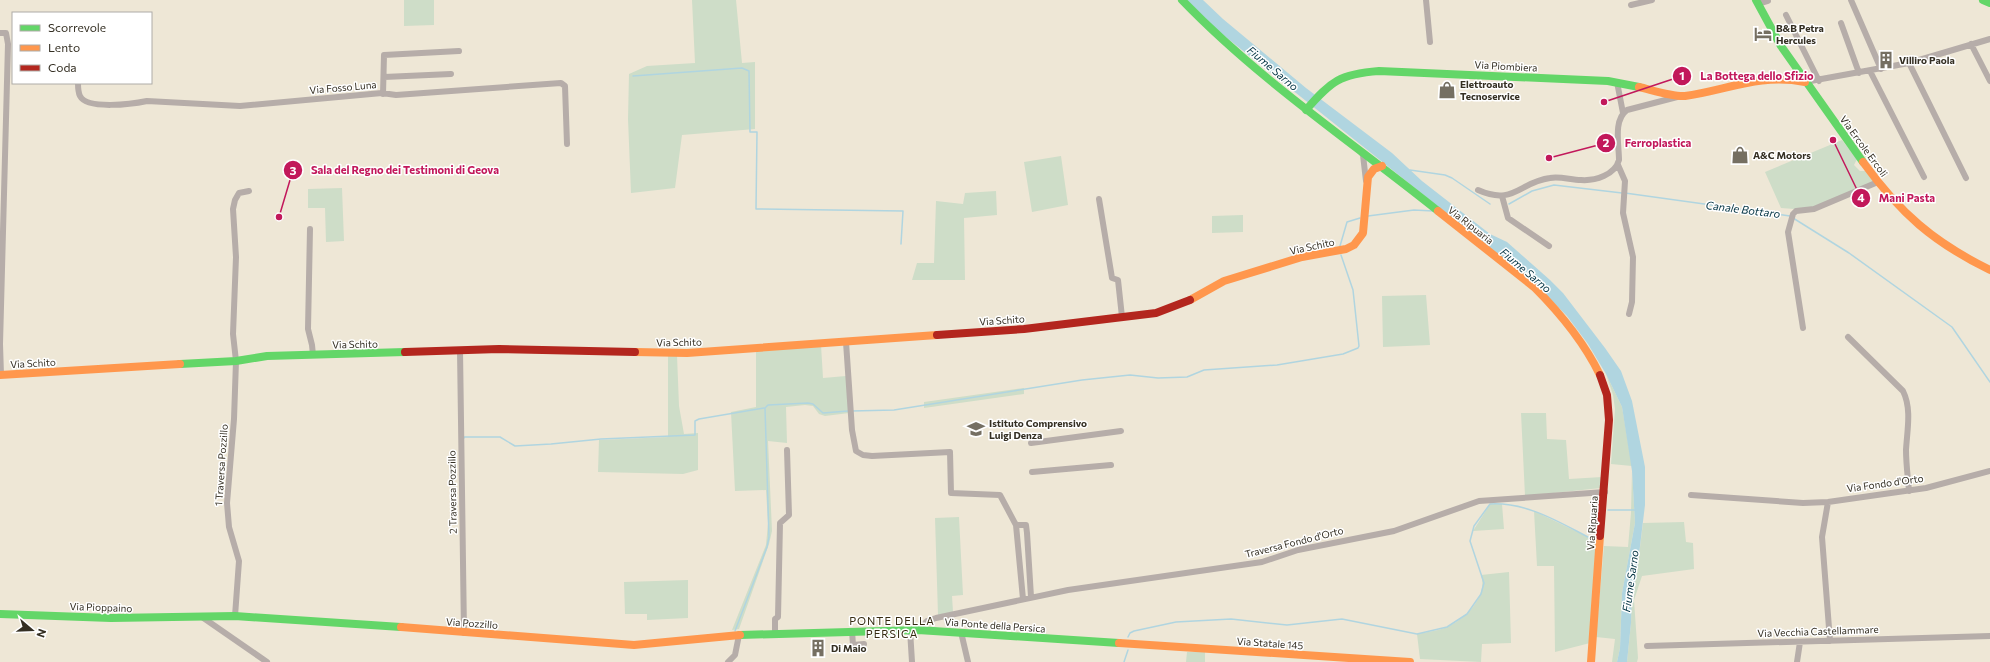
<svg xmlns="http://www.w3.org/2000/svg" width="1990" height="662" font-family="Commissioner,sans-serif">
	<style>
		.green { fill: #ceddc8 }
		.water { fill: #b0d5e0 }
		.lines { fill: none; stroke-linecap: round; stroke-linejoin: round }
		.stream { stroke: #b0d5e0; stroke-width: 1.5 }
		.street { stroke: #b6ada9; stroke-width: 6 }
		.fast { stroke: #63d668; stroke-width: 8 }
		.slow { stroke: #ff974d; stroke-width: 8 }
		.jam { stroke: #b3261e; stroke-width: 8 }
		.labels { text-anchor: middle; dominant-baseline: central; stroke-width: 3; stroke-linejoin: round; paint-order: stroke }
		.poi-label { font-size: 10px; font-weight: bold; fill: #342f23; stroke: #fff; text-anchor: start }
		.street-label { font-size: 10px; fill: #342f23; stroke: #fff }
		.water-label { font-size: 11px; font-style: italic; fill: #003242; stroke: #fff }
		.neighbourhood-label { font-size: 11px; letter-spacing: 1px; fill: #362b11; stroke: #fff }
		.leader { fill: none; stroke: #c2185b; stroke-width: 1.5 }
		.callout-dot { fill: #c2185b; stroke: #fff; stroke-width: 1.5 }
		.mark-label { font-size: 12px; text-anchor: middle; font-weight: bold; fill: #fff }
		.callout-label { font-size: 11px; text-anchor: middle; font-weight: bold; fill: #c2185b; stroke: #fff; stroke-width: 3; stroke-linejoin: round; paint-order: stroke }
	</style>
	<rect width="100%" height="100%" fill="#eee7d6"/>
	<path class="green" d="M404,0h30v25l-30,1z
		M692,0h44l6,63 13,-1v67l-73,6 -7,53 -44,5 -3,-74 1,-45 18,-8 48,-3z
		M1842,140l15,19 -3,6 6,6h6l7,10 -1,2 -60,25 -18,1 -13,-1 -16,-36z
		M1061,156l7,49 -36,7 -8,-50z
		M342,188l2,53 -18,1 -1,-34h-17v-19z
		M996,191l1,24 -33,3 1,62h-53l5,-17h17l2,-62 27,3 2,-11z
		M1243,215v17l-31,1v-17z
		M1426,295l4,50 -47,2 -1,-51z
		M821,345l2,33 23,-2 3,37 -24,3 -6,-2 -6,-8 -8,-1 -19,2 1,36 -19,-2 4,90 -3,13 -30,85 -7,1 34,-85 2,-22 -2,-33 -31,1 -4,-79 25,-5v-57z
		M668,355h9l2,51 5,28 14,-1v37l-15,4 -85,-2 1,-32 69,-3z
		M1606,374l16,33 10,59 -21,-2 4,-55 -2,-14z
		M1024,388v6l-100,14v-6z
		M1521,413h25l1,26 19,1 3,39 33,-2 -1,11 -76,8z
		M1632,471l3,52 -13,70 -2,55 -3,14h-5l3,-23 -19,-2 8,-91 24,1 3,-34z
		M1490,504h12l2,25 -31,2z
		M1534,511l54,26 9,1 -7,105 -35,9 -1,-86h-17z
		M959,517l4,78 -11,1 1,16 -15,3 -3,-97z
		M1684,522l2,20 7,1 1,26 -52,7 -8,24 4,58 -1,4h-10l4,-39 1,-28 5,-24 6,-48z
		M1509,572l2,71 -29,1 -1,18 -61,-3 -3,-25c9,-2 21,-3 30,-7 19,-8 41,-31 34,-52z
		M688,580v38l-41,2v-6h-22l-1,-32z
		M1187,652h18v10h-19z"/>
	<path class="water" d="M1187,0h16l20,19 83,69 86,65 30,28 68,53 17,8 43,38 13,13 42,55 16,23 11,30 13,66v38l-8,66 -5,24 -1,28 -4,39h-10l3,-14 2,-55 13,-70 -3,-52 -10,-64 -16,-33 -18,-30 -21,-28 -33,-33 -317,-253z"/>
	<g class="lines">
		<path class="stream" d="M633,76l109,-8 7,3 1,61h7l-1,77 147,2 -2,33
			M1410,170l35,5 7,3 38,26
			M1625,193l165,23
			M1509,204l23,-13 22,-6 68,8
			M1368,216l46,-6 19,1
			M1793,218l56,35 103,74 38,55
			M1340,246l7,-24 13,-4
			M852,411l42,-1 188,-30 48,-5 28,3 29,-1 17,-7 73,-5 66,-11 15,-6 1,-2 -6,-56 -12,-35
			M464,438v-1h36l15,9 36,-2 50,-5 94,-4v-14l4,-2 65,-11
			M1608,510h27
			M735,631l32,-84 2,-10 -4,-129 3,-3 40,-2 5,1 10,9 25,-2
			M1128,637l2,-4 4,-2 42,-9 55,-3 56,6 55,-6 75,15 30,-7 20,-13 14,-20 3,-11 -14,-42 4,-15 16,-22c36,-2 67,17 98,33l9,1
			M1124,662l4,-12"/>
		<path class="street" d="M1426,0l4,42
			M1851,0l30,69
			M1758,4l10,-3
			M1631,5l21,-5
			M1786,15l33,66
			M1841,23l18,50
			M0,33h6l2,11 -8,300 1,31
			M1971,44l19,37
			M1909,63l57,115
			M1870,71l54,106
			M384,77l67,-3
			M1617,82l6,31
			M1805,82l104,-19 81,-24
			M78,83c0,4 0,9 2,13 7,14 53,8 67,5l93,5 142,-13 14,2 165,-12 4,3 2,58
			M383,94l1,-39 75,-4
			M1359,150l4,5 3,26
			M1618,165l7,16 -2,32 10,44 -1,45 -3,12
			M1478,190c36,16 41,-8 72,-12 10,-2 21,2 31,2 14,1 34,-5 38,-20 0,-15 -6,-40 8,-50l54,-14
			M1502,196l6,22 41,28
			M1099,199l13,79 6,2 4,37
			M310,229l-2,100 4,16 1,10
			M1803,328l-15,-96 5,-18 3,-3 18,-2 64,-27
			M1848,337l55,54c9,18 4,40 3,59 0,14 2,28 3,41
			M846,342l6,88 4,21 7,4 9,1 78,-4 1,41 49,2 16,30 7,74
			M460,350l4,283
			M1031,443l90,-12
			M1032,472l79,-7
			M1691,495l112,8 25,-1 98,-14 64,-17
			M1828,502l-6,35 8,104
			M1016,525h10l1,8 4,64
			M235,616l4,-55 -10,-34 -2,-24 7,-84 2,-58 -3,-27 3,-77 -3,-48 2,-9 4,-7 10,-2
			M202,617l65,45
			M910,630l2,32
			M918,630l9,-9 9,-3 132,-28 194,-28 36,-12 96,-19 85,-30 126,-9
			M852,631l1,14 11,-1
			M961,632l7,30
			M775,634v-15l3,-2 2,-94 9,-8 -2,-65
			M1647,646l343,-10
			M728,662l7,-7 4,-20
			M1797,662l3,-20"/>
		<path class="fast" d="M1182,0c77,80 170,142 256,211
			M1756,0l25,46 82,116
			M1983,0l7,3
			M1306,110c25,-29 34,-36 73,-39l229,10 31,6
			M180,364l56,-3 31,-5 138,-4
			M0,614l111,4 124,-2 166,11
			M740,635l178,-5 201,13"/>
		<path class="slow" d="M1639,87c13,3 34,10 46,9 42,-6 75,-23 120,-14
			M1863,162c37,51 70,80 127,108
			M1438,211l96,76c26,26 50,55 66,88
			M1190,300l34,-19 78,-24 44,-8 8,-4 9,-12 5,-56 6,-8 8,-3
			M635,352l52,1 250,-18
			M0,375l180,-11
			M401,627l233,18 106,-10
			M1119,643l291,19
			M1591,662l9,-126"/>
		<path class="jam" d="M937,335l87,-6 132,-16 34,-13
			M405,352l94,-3 136,3
			M1600,375l7,20 2,25 -9,116"/>
	</g>
	<defs>
		<g id="hotel-bare" transform="scale(1.38)"><path d="M-6-4.5h1.5V1H6V5H4.5V3h-9V5H-6ZM-4 0a1.8 1.8 0 1 1 3.6 0ZM.5 0V-2.5h3Q6-2.5 6 0Z" fill="#756f62" stroke="#fff" stroke-width="2.5" paint-order="stroke"/></g>
		<g id="building-bare" transform="scale(1.38)"><path d="M-4-6H4V6H1V3H-1V6H-4ZM-2.5-4.3h1.7v1.8h-1.7ZM.8-4.3h1.7v1.8H.8ZM-2.5-1h1.7V.8h-1.7ZM.8-1h1.7V.8H.8Z" fill="#756f62" stroke="#fff" stroke-width="2.5" paint-order="stroke"/></g>
		<g id="shop-bare" transform="scale(1.38)"><path d="M-5-2.5h2.3a2.7 3.5 0 0 1 5.4 0H5L5.5 6h-11ZM-1.5-2.5h3a1.5 2.3 0 0 0-3 0Z" fill="#756f62" stroke="#fff" stroke-width="2.5" paint-order="stroke"/></g>
		<g id="school-bare" transform="scale(1.38)"><path d="M0-5L7-2L0 1L-7-2ZM-4 1L0 2.5L4 1V4Q0 6-4 4Z" fill="#756f62" stroke="#fff" stroke-width="2.5" paint-order="stroke"/></g>
	</defs>
	<g fill-rule="evenodd">
		<use href="#hotel-bare" x="1763" y="34"/>
		<use href="#building-bare" x="1886" y="60"/>
		<use href="#shop-bare" x="1447" y="90"/>
		<use href="#shop-bare" x="1740" y="155"/>
		<use href="#school-bare" x="976" y="429"/>
		<use href="#building-bare" x="818" y="648"/>
	</g>
	<g class="labels">
		<g class="poi-label">
			<text x="1776" y="28">B&amp;B Petra<tspan x="1776" dy="12">Hercules</tspan></text>
			<text x="1899" y="60">Villiro Paola</text>
			<text x="1460" y="84">Elettroauto<tspan x="1460" dy="12">Tecnoservice</tspan></text>
			<text x="1753" y="155">A&amp;C Motors</text>
			<text x="989" y="423">Istituto Comprensivo<tspan x="989" dy="12">Luigi Denza</tspan></text>
			<text x="831" y="648">Di Maio</text>
		</g>
		<g class="street-label">
			<text transform="translate(1506 66) rotate(3)">Via Piombiera</text>
			<text transform="translate(343 87) rotate(-5)">Via Fosso Luna</text>
			<text transform="translate(1864 146) rotate(54)">Via Ercole Ercoli</text>
			<text transform="translate(1471 225) rotate(38)">Via Ripuaria</text>
			<text transform="translate(1312 246) rotate(-12)">Via Schito</text>
			<text transform="translate(1002 320) rotate(-4)">Via Schito</text>
			<text transform="translate(679 342) rotate(-1)">Via Schito</text>
			<text transform="translate(355 344) rotate(-1)">Via Schito</text>
			<text transform="translate(33 363) rotate(-3)">Via Schito</text>
			<text transform="translate(221 465) rotate(-86)">1 Traversa Pozzillo</text>
			<text transform="translate(1885 483) rotate(-8)">Via Fondo d'Orto</text>
			<text transform="translate(452 492) rotate(-91)">2 Traversa Pozzillo</text>
			<text transform="translate(1592 523) rotate(-86)">Via Ripuaria</text>
			<text transform="translate(1294 542) rotate(-14)">Traversa Fondo d'Orto</text>
			<text transform="translate(101 607) rotate(2)">Via Pioppaino</text>
			<text transform="translate(472 623) rotate(4)">Via Pozzillo</text>
			<text transform="translate(995 625) rotate(4)">Via Ponte della Persica</text>
			<text transform="translate(1818 631) rotate(-2)">Via Vecchia Castellammare</text>
			<text transform="translate(1270 643) rotate(4)">Via Statale 145</text>
		</g>
		<g class="water-label">
			<text transform="translate(1273 68) rotate(40)">Fiume Sarno</text>
			<text transform="translate(1743 209) rotate(7)">Canale Bottaro</text>
			<text transform="translate(1526 270) rotate(40)">Fiume Sarno</text>
			<text transform="translate(1630 581) rotate(-82)">Fiume Sarno</text>
		</g>
		<g class="neighbourhood-label">
			<text x="892" y="620">PONTE DELLA<tspan x="892" dy="13">PERSICA</tspan></text>
		</g>
	</g>
	<path class="leader" d="M1604 102L1682 76M1549 158L1606 143M279 217L293 170M1833 140L1861 198"/>
	<g class="callout-dot">
		<circle cx="1604" cy="102" r="4"/>
		<circle cx="1549" cy="158" r="4"/>
		<circle cx="279" cy="217" r="4"/>
		<circle cx="1833" cy="140" r="4"/>
		<circle cx="1682" cy="76" r="10"/>
		<circle cx="1606" cy="143" r="10"/>
		<circle cx="293" cy="170" r="10"/>
		<circle cx="1861" cy="198" r="10"/>
	</g>
	<g class="mark-label">
		<text x="1682" y="80">1</text>
		<text x="1606" y="147">2</text>
		<text x="293" y="175">3</text>
		<text x="1861" y="202">4</text>
	</g>
	<g class="callout-label">
		<text x="1757" y="80">La Bottega dello Sfizio</text>
		<text x="1658" y="147">Ferroplastica</text>
		<text x="405" y="174">Sala del Regno dei Testimoni di Geova</text>
		<text x="1907" y="202">Mani Pasta</text>
	</g>
	<rect x="12" y="12" width="140" height="72" fill="#ffffff" stroke="#aeaca7"/>
	<rect x="20" y="25" width="20" height="6" fill="#63d668" stroke="#aeaca7"/>
	<text x="48" y="32" font-size="12" fill="#342f23">Scorrevole</text>
	<rect x="20" y="45" width="20" height="6" fill="#ff974d" stroke="#aeaca7"/>
	<text x="48" y="52" font-size="12" fill="#342f23">Lento</text>
	<rect x="20" y="65" width="20" height="6" fill="#b3261e" stroke="#aeaca7"/>
	<text x="48" y="72" font-size="12" fill="#342f23">Coda</text>
	<g transform="translate(32 630) rotate(109)" stroke="#ffffff" stroke-width="3" paint-order="stroke">
	<path d="M0-3L7 15L0 10L-7 15Z" fill="#342f23"/>
	<text y="-6" font-size="11" font-weight="bold" text-anchor="middle" fill="#342f23">N</text>
	</g>
</svg>
